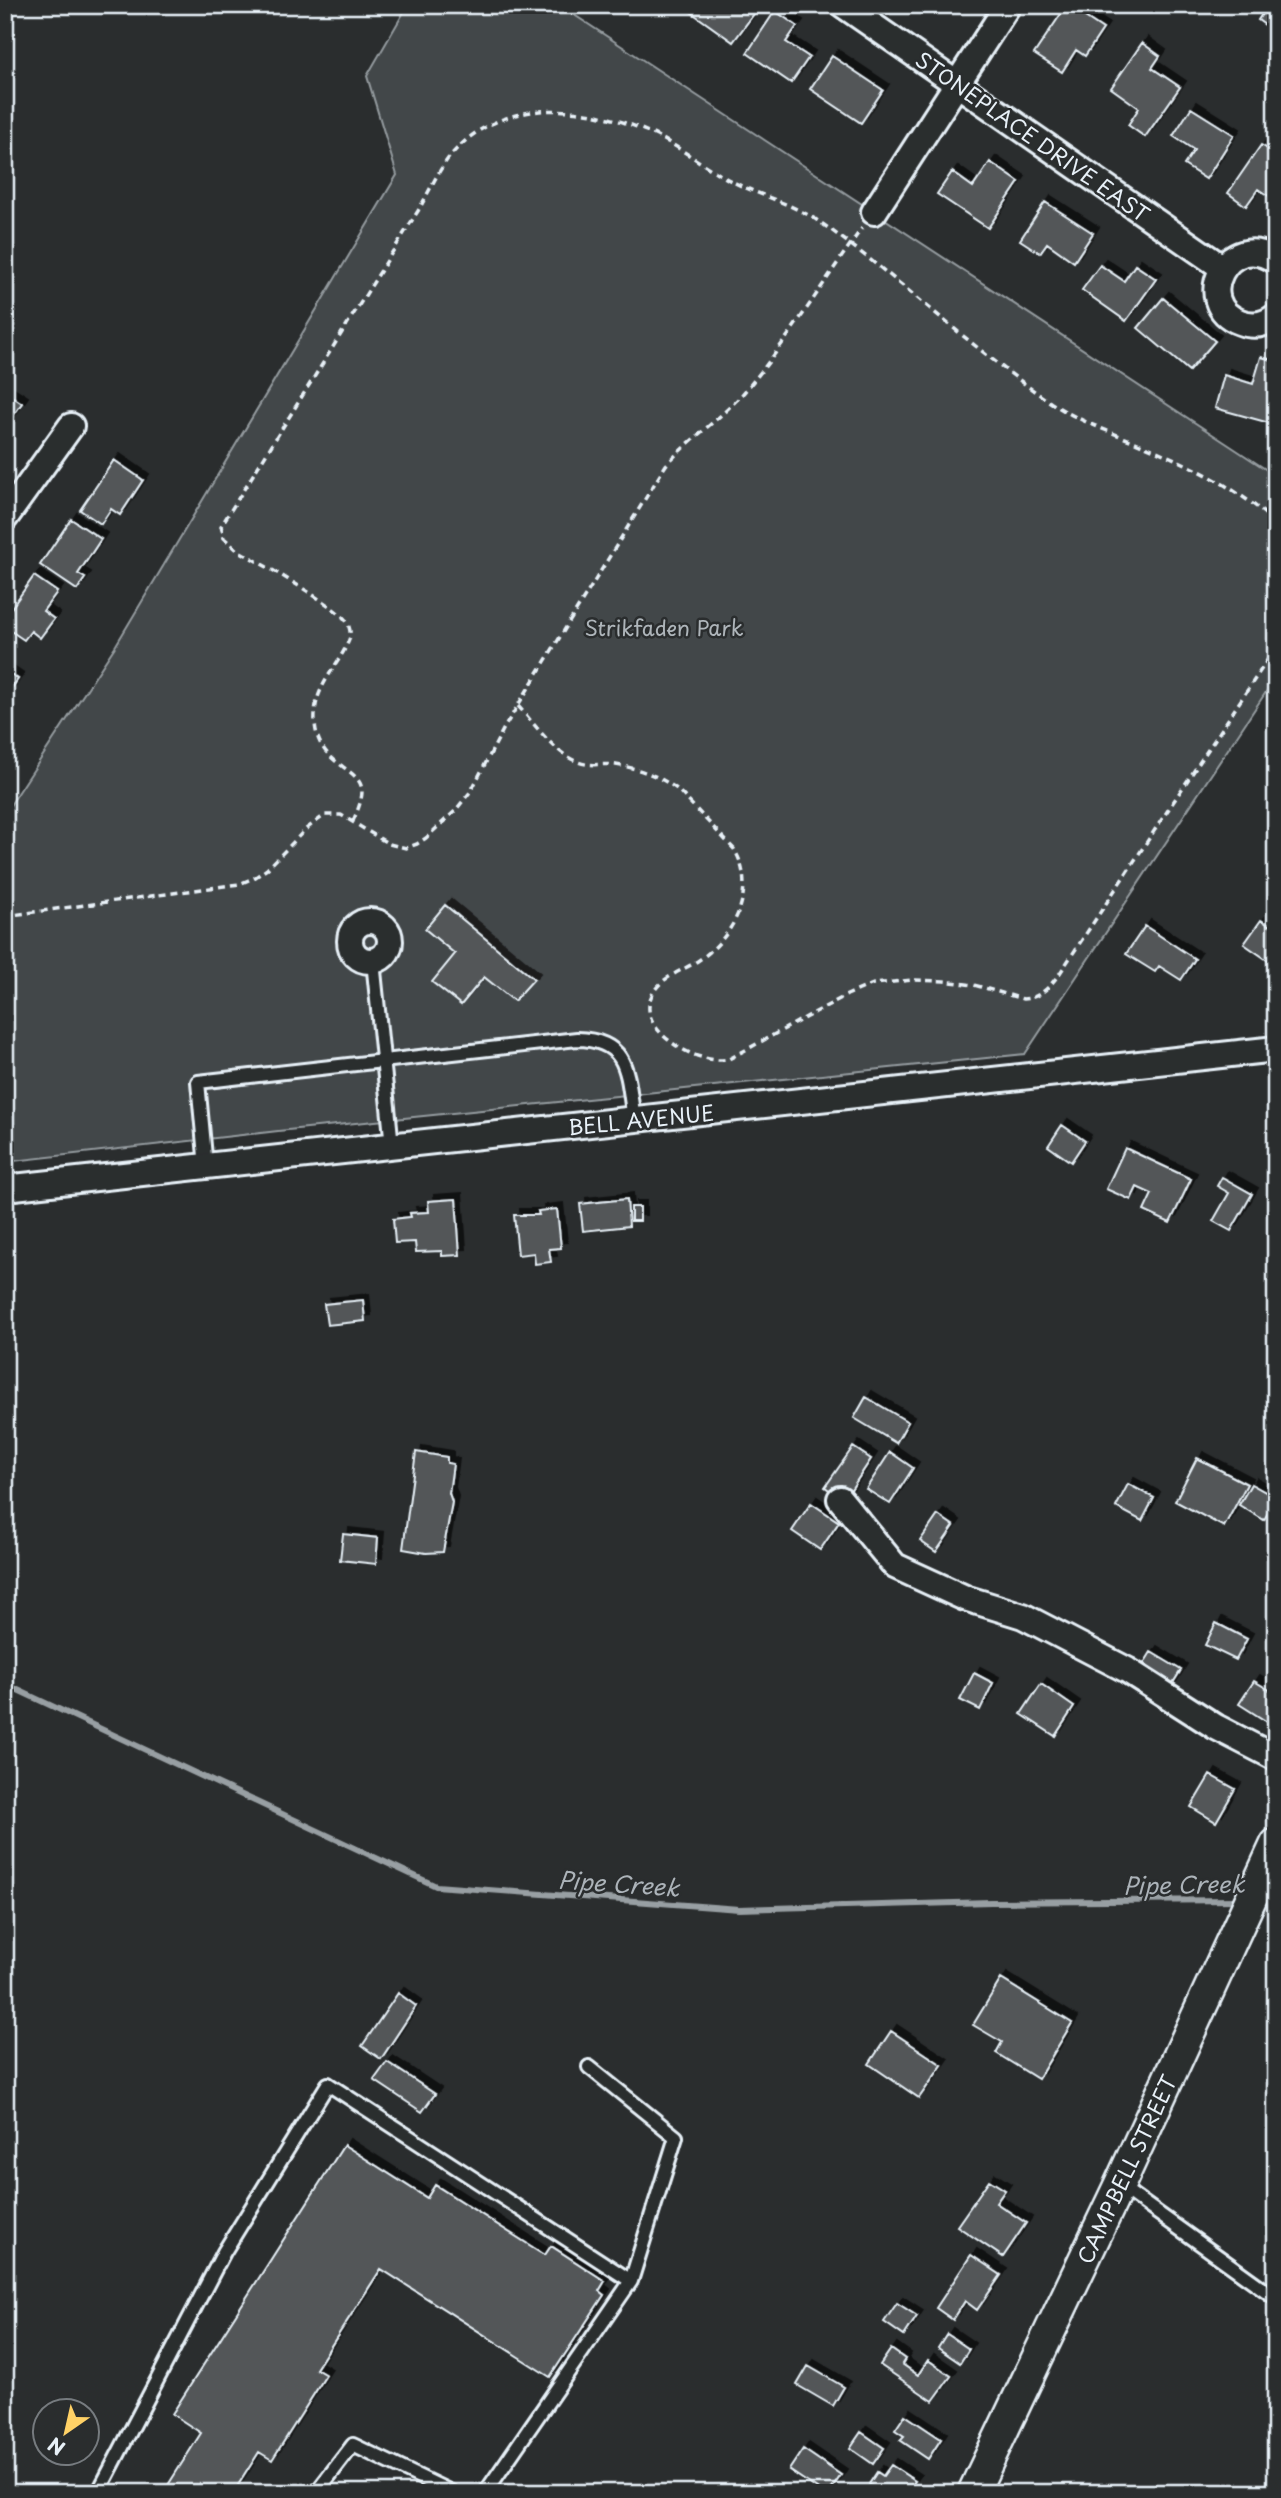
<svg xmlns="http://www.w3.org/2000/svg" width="1281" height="2498" font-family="'Playpen Sans',sans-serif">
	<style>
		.green { fill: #424648; stroke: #959ca0; stroke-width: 2 }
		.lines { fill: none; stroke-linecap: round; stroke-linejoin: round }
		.stream { stroke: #989fa3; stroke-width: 6 }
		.building { fill: #535759; stroke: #e8f1f8; stroke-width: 2; filter: url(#shadow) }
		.service-casing { stroke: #e8f1f8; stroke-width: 18 }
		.minor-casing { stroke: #e8f1f8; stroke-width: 30 }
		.tertiary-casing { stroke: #e8f1f8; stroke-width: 35 }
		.path { stroke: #e8f1f8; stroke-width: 3.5; stroke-dasharray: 7 5; stroke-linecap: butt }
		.service { stroke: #2a2d2e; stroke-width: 12 }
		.minor { stroke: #2a2d2e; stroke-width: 24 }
		.tertiary { stroke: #2a2d2e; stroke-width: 30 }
		.labels { text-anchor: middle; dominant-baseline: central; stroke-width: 5; stroke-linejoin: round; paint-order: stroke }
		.street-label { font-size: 21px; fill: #e8f1f8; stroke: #2a2d2e }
		.park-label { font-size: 21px; fill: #aeb5ba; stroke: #2a2d2e }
		.water-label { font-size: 23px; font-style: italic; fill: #acb3b9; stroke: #2a2d2e }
	</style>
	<defs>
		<filter id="shadow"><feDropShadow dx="6" dy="-6" stdDeviation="0" flood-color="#0009"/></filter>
	</defs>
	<rect width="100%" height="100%" fill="#2a2d2e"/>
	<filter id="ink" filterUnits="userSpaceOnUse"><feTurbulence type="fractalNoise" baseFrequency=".0143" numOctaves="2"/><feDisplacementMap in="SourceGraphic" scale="14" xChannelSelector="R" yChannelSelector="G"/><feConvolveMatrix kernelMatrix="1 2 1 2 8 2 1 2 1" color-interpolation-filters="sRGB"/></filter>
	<g filter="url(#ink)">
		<path class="green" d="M408,5h151l717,471v201l-251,377 -747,77 -273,31v-349l111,-168 281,-470 -30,-99z"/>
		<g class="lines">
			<path class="stream" d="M5,1684l431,202 303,23 252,-7 251,-2
				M1260,1900h16"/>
		</g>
		<path class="building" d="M691,5h57l8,6 -23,31 -45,-32z
			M1067,5l36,24 -18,27 -9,-6 -14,22 -28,-18z
			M1268,5h8v28l-18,-13z
			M775,11l22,15 -11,16 23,15 -18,26 -44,-30z
			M1142,43l18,13 -8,12 28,19 -35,50 -17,-12 11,-17 -28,-20z
			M832,56l51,34 -22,33 -51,-34z
			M1191,108l43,27 -28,44 -22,-14 10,-15 -21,-14z
			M1261,145l15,9v47l-18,-12 -12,17 -18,-13z
			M990,162l29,20 -31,46 -51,-34 15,-22 21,15z
			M1045,202l48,31 -19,29 -27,-19 -7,10 -20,-13z
			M1100,265l24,16 11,-16 21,14 -30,42 -44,-31z
			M1163,298l52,43 -26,30 -51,-43z
			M1261,357l15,4v52l-3,11 -58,-16 9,-33 29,9z
			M5,392l17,11 -17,24z
			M114,460l29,20 -23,35 -9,-6 -10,15 -21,-14z
			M71,519l30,20 -23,35 7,4 -8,12 -37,-25z
			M34,576l23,16 -14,19 11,8 -14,19 -9,-7 -7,9 -19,-13v-10z
			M5,670l13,9 -13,19z
			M445,905l89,74 -20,22 -30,-24 -23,28 -29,-23 23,-28 -30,-25z
			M1261,920l15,10v36l-32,-22z
			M1145,926l50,33 -14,21 -22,-14 -4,6 -29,-18z
			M1062,1125l23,16 -14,21 -23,-16z
			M1125,1148l66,31 -21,44 -26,-12 8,-17 -15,-7 -6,13 -25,-11z
			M1222,1177l30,17 -21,37 -18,-10 16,-28 -12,-7z
			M456,1199l4,56 -18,1v-5l-26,1 -1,-10 -20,1 -2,-24 18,-2 -1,-4 19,-1 -1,-11z
			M627,1199l2,27 -46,5 -3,-27z
			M631,1207h9v14h-9z
			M557,1209l4,39 -12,1 2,13 -16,2 -1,-11 -16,2 -4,-40h25l-1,-4z
			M363,1300l2,21 -38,4 -3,-21z
			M866,1397l42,25 -12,21 -42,-25z
			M853,1447l18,12 -27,41 -19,-13z
			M416,1452l31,5v6l6,1 -4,29 3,9 -9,50 -17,1 -23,-4z
			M890,1452l23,16 -23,36 -24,-15z
			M1197,1458l50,26 -23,43 -49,-26z
			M1128,1484l26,14 -12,23 -26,-14z
			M1251,1484l25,14 -12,22 -25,-15z
			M811,1503l28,19 -19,28 -28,-19z
			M938,1515l16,11 -18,26 -16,-11z
			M343,1534l35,4 -2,26 -36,-4z
			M1216,1623l31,16 -11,21 -31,-15z
			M1151,1652l30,18 -13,21 -30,-18z
			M974,1673l19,10 -13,27 -20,-10z
			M1254,1681l22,13v17l-7,12 -30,-19z
			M1041,1684l33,23 -19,29 -34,-22z
			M1210,1775l25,14 -19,33 -25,-15z
			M1001,1979l71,44 -34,56 -42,-26 6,-11 -29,-17z
			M398,1993l18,13 -35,53 -19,-13z
			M891,2031l51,34 -23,33 -50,-34z
			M387,2062l48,32 -13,18 -48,-32z
			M344,2145l83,53 8,-13 110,70 6,-9 54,35 -6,10 5,4 -54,82 -169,-108 -65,100 10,6 -54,85 -13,-8 -26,41h-70l38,-60 -29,-19z
			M989,2180l16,10 -9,13 30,20 -23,34 -46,-31z
			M971,2255l30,20 -24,35 -12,-9 -12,19 -17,-12z
			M897,2303l20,13 -13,20 -20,-14z
			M947,2334l22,15 -9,14 -22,-15z
			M891,2349l14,10 -3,5 16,11 10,-15 23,16 -18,25 -53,-36z
			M808,2366l36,21 -11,19 -36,-21z
			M905,2415l36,24 -13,20 -28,-19 4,-4 -9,-6z
			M861,2432l23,16 -11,16 -23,-16z
			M803,2449l38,26 -12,18h-6l-34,-23z
			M891,2465l24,16 -9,12h-25l-12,-9 8,-12 6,4z"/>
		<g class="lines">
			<g class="service-casing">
				<path id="service" d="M373,961l19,185
					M206,1167l-8,-85 379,-43c54,1 50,37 57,81
					M589,2067l87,70 -45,144
					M1120,2186l156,112
					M98,2493l126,-241 104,-168 303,197 -146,212
					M316,2493l37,-48 100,48"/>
			</g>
			<g class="minor-casing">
				<path id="minor" d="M843,5l380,263
					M874,212l134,-207
					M1276,261c-48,-34 -86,43 -36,61 13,5 25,3 36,-6
					M5,518l66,-92
					M350 941a20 20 0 1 1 40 0a20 20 0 1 1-40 0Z
					M5,1188l1271,-139
					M840,1499l55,67 70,32 58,18 104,54 89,57 60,31"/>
			</g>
			<g class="tertiary-casing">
				<path id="tertiary" d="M973,2493l146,-307 157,-342"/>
			</g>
			<path class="path" d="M518,706c17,18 36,47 60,56 12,5 25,1 38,3 22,3 43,11 61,24l57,60c24,40 1,87 -35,111 -16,11 -39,17 -47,35 -18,35 47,72 77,64l118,-64 26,-11 39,-4 32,1 30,4 49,14c18,-1 27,-13 37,-26l216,-326
				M353,821c4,-9 9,-20 9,-30 -1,-26 -50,-25 -47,-77 1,-31 26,-50 35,-77 1,-5 -1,-11 -3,-15 -9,-16 -91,-61 -111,-73l-12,-11 -3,-12 197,-315c10,-17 18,-36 29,-51 49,-63 133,-58 199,-29 28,12 52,31 78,46 31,18 70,26 100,48 79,56 149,125 229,179 23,15 47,24 72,34 53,21 110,46 151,86
				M5,916l234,-32 15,-6 13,-9 39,-40 19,-14h16l48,29 17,4 11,-4 9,-6 29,-27 16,-20 33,-63 162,-263c25,-27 56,-47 79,-74 44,-51 78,-109 117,-163"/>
			<use href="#service" class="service"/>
			<use href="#minor" class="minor"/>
			<use href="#tertiary" class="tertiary"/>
		</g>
	</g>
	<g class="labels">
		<g class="street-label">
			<text transform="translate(1033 136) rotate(35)">STONEPLACE DRIVE EAST</text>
			<text transform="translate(641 1119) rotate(-6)">BELL AVENUE</text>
			<text transform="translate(1126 2169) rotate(-65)">CAMPBELL STREET</text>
		</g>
		<g class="park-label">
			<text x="664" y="627">Strikfaden Park</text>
		</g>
		<g class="water-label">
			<text transform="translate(619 1883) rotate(4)">Pipe Creek</text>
			<text transform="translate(1184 1884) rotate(-1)">Pipe Creek</text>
		</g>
	</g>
	<rect width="1281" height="2498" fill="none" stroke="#2a2d2e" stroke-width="28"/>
	<rect x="14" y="14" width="1253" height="2470" fill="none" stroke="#e8f1f8" stroke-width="2.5" filter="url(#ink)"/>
	<g transform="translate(66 2432) rotate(214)"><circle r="33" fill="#2a2d2e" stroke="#767b7f" stroke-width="2"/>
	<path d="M0-5L12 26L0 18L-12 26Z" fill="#ffd166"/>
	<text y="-10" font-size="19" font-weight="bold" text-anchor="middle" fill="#e8f1f8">N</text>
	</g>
</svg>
